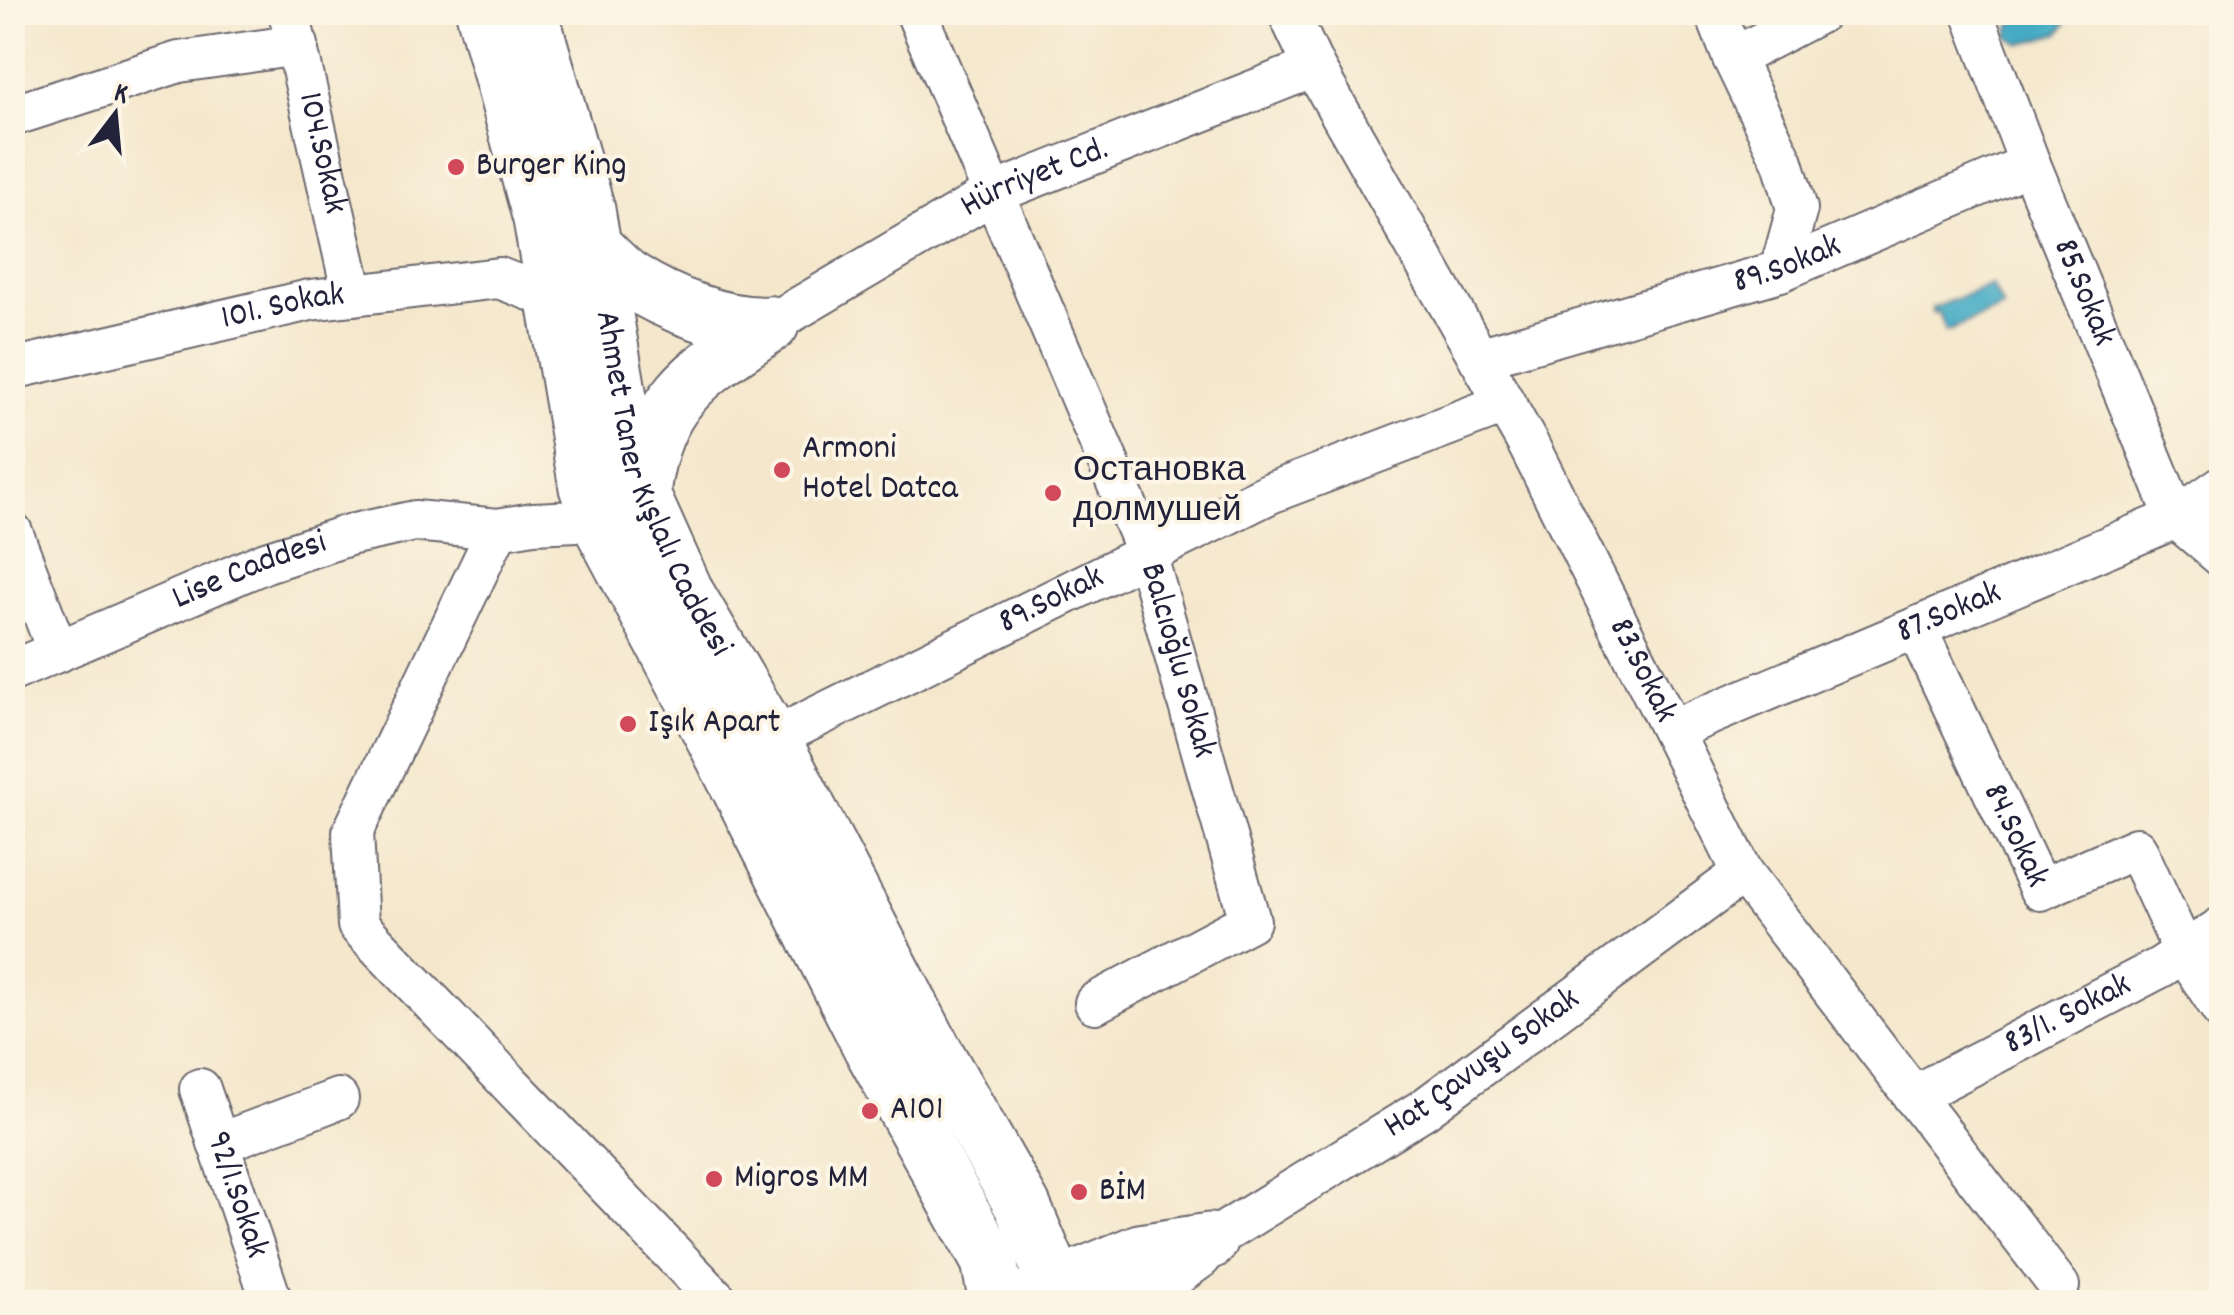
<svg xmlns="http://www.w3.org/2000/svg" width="2234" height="1315" font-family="Dekko,sans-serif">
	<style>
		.water { fill: #45abc4; stroke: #346680; stroke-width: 2.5 }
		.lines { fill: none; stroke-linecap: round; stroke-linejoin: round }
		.minor-casing { stroke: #6c676e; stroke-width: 44 }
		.primary-casing { stroke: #6c676e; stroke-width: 59 }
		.minor { stroke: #fff; stroke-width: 40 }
		.primary { stroke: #fff; stroke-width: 55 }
		.poi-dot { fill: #d1495b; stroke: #fcf5e5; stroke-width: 4 }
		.labels { text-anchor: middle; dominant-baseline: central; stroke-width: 8; stroke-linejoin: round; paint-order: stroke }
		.street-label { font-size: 35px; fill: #22223b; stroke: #fcf5e5 }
		.poi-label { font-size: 35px; fill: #22223b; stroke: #fcf5e5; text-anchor: start }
	</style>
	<rect width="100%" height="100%" fill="#fcf5e5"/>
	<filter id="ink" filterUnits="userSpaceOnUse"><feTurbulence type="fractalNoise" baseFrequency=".01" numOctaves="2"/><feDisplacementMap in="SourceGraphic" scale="20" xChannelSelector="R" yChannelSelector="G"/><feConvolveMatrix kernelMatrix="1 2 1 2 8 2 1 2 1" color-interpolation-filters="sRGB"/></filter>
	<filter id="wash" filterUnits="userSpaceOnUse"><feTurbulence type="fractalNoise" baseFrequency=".0048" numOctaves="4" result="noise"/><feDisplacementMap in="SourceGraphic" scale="40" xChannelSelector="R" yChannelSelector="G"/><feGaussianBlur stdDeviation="2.25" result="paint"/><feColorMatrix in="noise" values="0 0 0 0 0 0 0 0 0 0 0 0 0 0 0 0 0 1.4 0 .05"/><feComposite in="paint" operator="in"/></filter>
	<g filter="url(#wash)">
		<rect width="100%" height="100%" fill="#f4e7cc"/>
		<path class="water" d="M2052,14l12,2 2,7 -6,10 -38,11 -13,-7 1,-9 6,-9z
			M1992,285l11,23 -57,24 -7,-20 -6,1 -1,-5z"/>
	</g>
	<g filter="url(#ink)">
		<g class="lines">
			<g class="minor-casing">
				<g id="minor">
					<path id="s1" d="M289,12l64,283"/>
					<path id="s2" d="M916,12l228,534 106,375 -155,82"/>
					<path id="s3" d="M1288,12l26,55 214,377 215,429 316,413"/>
					<path d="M1715,12l18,46 88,-46"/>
					<path id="s4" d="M1972,12l58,152 146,354 46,39"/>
					<path d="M1733,58l50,104 14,47 -17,62"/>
					<path d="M12,116l167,-54 119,-17"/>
					<path id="s5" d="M771,324l221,-130 322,-127"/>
					<path id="s6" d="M1479,358l301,-87 250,-107"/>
					<path id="s7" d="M12,369l298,-69 189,-22 55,21"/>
					<path d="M600,520l-67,3 -35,6 -145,303 5,93 361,377"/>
					<path d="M12,532l46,120"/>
					<path id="s8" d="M1916,628l124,262 96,-42 48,104 38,58"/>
					<path id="s9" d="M12,671l254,-109 83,-27 66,-14 83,8"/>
					<path id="s10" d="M1673,730l503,-212 46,-32"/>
					<path id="s11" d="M772,739l498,-246 234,-89"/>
					<path id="s12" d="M200,1089l72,213"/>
					<path id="s13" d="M1913,1096l248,-129 61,-40"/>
					<path d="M218,1144l120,-45"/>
					<path id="s14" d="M1210,1241l214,-132 319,-236"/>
				</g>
			</g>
			<g class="primary-casing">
				<g id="primary">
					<path d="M484,12l57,207 46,268 17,44 107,201 160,315 118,214 8,41"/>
					<path id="s15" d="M530,12l57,198 45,263 55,122 85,144 160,308 90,158 25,58 2,39"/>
					<path d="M594,247c11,10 22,23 35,32 38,25 96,48 142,45"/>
					<path d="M642,493c12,-95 55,-120 129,-169"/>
					<path d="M1019,1302l121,-50 70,-11"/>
					<path d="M1126,1302l70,-50"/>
				</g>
			</g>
			<use href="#minor" class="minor"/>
			<use href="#primary" class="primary"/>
		</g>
	</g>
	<g class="poi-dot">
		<circle cx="456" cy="167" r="10"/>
		<circle cx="782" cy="470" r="10"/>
		<circle cx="1053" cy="493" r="10"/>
		<circle cx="628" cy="724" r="10"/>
		<circle cx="870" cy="1111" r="10"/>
		<circle cx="714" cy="1179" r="10"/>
		<circle cx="1079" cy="1192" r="10"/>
	</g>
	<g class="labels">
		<g class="street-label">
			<text stroke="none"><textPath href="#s1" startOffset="145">104.Sokak</textPath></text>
			<text stroke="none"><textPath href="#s5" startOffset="302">Hürriyet Cd.</textPath></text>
			<text stroke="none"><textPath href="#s6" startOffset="322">89.Sokak</textPath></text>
			<text stroke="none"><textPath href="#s4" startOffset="302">85.Sokak</textPath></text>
			<text stroke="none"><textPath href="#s7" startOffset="278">101. Sokak</textPath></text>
			<text stroke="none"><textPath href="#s15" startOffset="492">Ahmet Taner Kışlalı Caddesi</textPath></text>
			<text stroke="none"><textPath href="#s9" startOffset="258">Lise Caddesi</textPath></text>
			<text stroke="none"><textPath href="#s11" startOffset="312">89.Sokak</textPath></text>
			<text stroke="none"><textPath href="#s10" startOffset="300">87.Sokak</textPath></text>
			<text stroke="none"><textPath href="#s2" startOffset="700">Balcıoğlu Sokak</textPath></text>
			<text stroke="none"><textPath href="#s3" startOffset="748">83.Sokak</textPath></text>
			<text stroke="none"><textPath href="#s8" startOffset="230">84.Sokak</textPath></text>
			<text stroke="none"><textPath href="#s13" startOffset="175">83/1. Sokak</textPath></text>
			<text stroke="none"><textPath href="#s14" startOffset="325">Hat Çavuşu Sokak</textPath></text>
			<text stroke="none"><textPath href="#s12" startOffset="112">92/1.Sokak</textPath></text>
		</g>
		<g class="poi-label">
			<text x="476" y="167">Burger King</text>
			<text x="802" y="450">Armoni<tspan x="802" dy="40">Hotel Datca</tspan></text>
			<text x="1073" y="473">Остановка<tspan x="1073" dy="40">долмушей</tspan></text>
			<text x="648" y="724">Işık Apart</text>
			<text x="890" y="1111">A101</text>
			<text x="734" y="1179">Migros MM</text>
			<text x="1099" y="1192">BİM</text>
		</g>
	</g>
	<rect width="2234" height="1315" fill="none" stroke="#fcf5e5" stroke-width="50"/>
	<g transform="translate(115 115) rotate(16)" stroke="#fcf5e5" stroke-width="8" paint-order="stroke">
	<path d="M0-8L18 38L0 25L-18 38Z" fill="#22223b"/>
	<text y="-15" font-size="28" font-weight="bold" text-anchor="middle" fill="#22223b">K</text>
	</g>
</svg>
